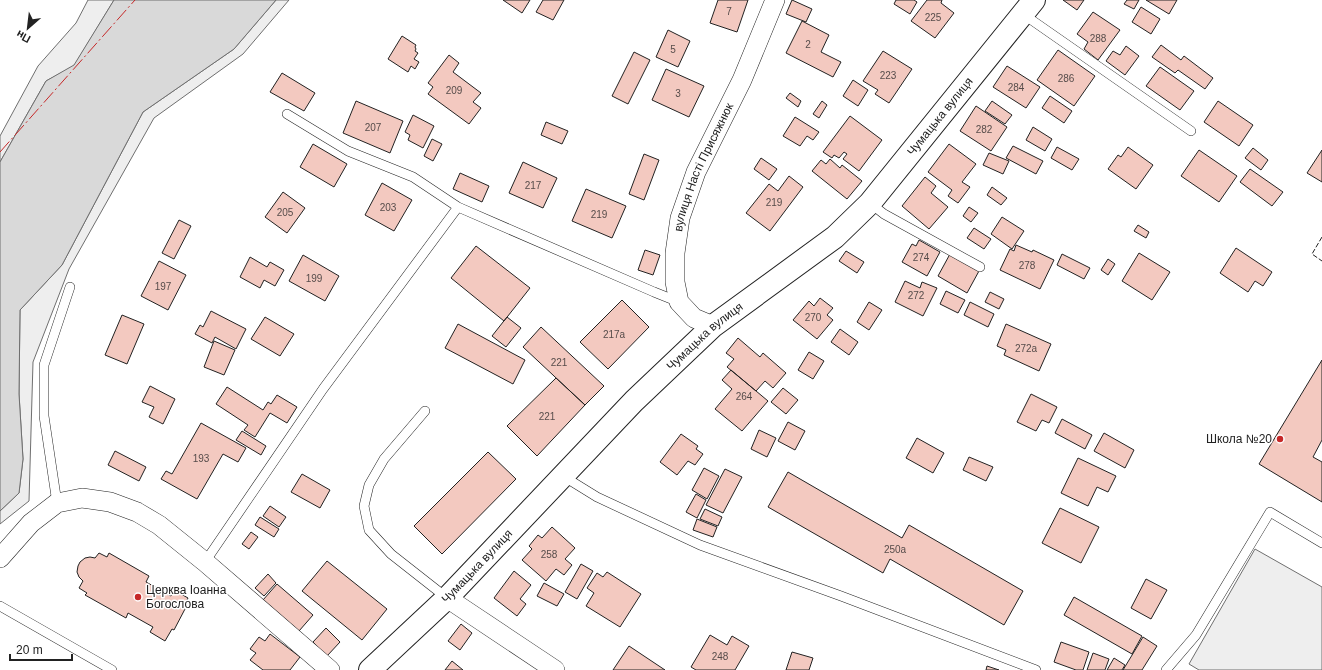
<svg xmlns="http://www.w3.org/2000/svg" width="1322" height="670" font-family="Arial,sans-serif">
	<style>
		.green { fill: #eee; stroke: #6f6f6f }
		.water { fill: #d9d9d9; stroke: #6f6f6f }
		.building { fill: #f3c9c0; stroke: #222 }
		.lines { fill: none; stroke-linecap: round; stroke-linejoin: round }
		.service-casing { stroke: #222; stroke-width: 10 }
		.minor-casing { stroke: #222; stroke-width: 20 }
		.tertiary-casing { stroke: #222; stroke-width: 24 }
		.service { stroke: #fff; stroke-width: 9 }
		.minor { stroke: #fff; stroke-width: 19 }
		.tertiary { stroke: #fff; stroke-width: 22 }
		.fence { stroke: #222; stroke-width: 1; stroke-dasharray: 5 2; stroke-linecap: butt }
		.power { stroke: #c62828; stroke-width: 1; stroke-dasharray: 14 3 2 3; stroke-linecap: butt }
		.poi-dot { fill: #c62828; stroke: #fff; stroke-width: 1.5 }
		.labels { text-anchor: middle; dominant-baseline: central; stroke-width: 3; stroke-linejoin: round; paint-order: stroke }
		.number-label { font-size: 10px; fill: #564c4a }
		.street-label { font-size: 12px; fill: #222; stroke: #fff }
		.poi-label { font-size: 12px; fill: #222; stroke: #fff; text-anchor: end }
	</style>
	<rect width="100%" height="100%" fill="#fff"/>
	<path class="green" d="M88,0h26l-40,66 -28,15 -46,81v-26l38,-70 38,-43z
		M276,0h13l-46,54 -89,64 -85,151 -36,93 -4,139 -29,23v-13l19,-18 4,-34 -4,-65 1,-84 42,-45 81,-153 91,-63z
		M1255,549l67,38v83h-123l-10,-6z"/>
	<path class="water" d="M114,0h162l-42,49 -91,63 -81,153 -42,45 -1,84 4,65 -4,34 -19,18v-349l46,-81 28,-16z"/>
	<path class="building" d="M503,0h27l-8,13z
		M543,0h21l-11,20 -17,-8z
		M718,0h30l-11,32 -27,-9z
		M792,0l20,9 -6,13 -20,-8z
		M896,0h18l3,2 -7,12 -16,-10z
		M927,0h15l-1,3 13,10 -19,25 -24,-17z
		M1063,0h21l-7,10z
		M1127,0h12l-5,9 -10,-5z
		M1146,0h31l-8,14z
		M1141,7l19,12 -9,15 -19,-12z
		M1093,12l27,18 -22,30 -14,-11 4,-7 -11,-8z
		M802,21l27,14 -8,17 20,10 -8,15 -47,-24z
		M668,30l22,11 -12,26 -22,-10z
		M402,36l14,9 -1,2 1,2 -1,2 3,2 -4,6 5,3 -4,7 -4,-3 -3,6 -20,-13z
		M1161,45l20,15 3,-4 29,22 -8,11 -27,-19 -3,3 -23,-16z
		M1126,46l13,10 -14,19 -19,-14 7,-10 7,4z
		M1058,50l37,26 -21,30 -37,-26z
		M883,51l29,18 -23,34 -14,-9 3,-4 -15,-9z
		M634,52l16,8 -22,44 -16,-8z
		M449,55l10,8 -6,9 28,21 -8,9 8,6 -12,16 -41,-30 5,-7 -5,-4z
		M1007,66l33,21 -14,21 -33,-21z
		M1160,67l34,24 -14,19 -34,-24z
		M666,69l38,17 -15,31 -37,-17z
		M282,73l33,20 -11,18 -34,-19z
		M853,80l15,10 -10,16 -15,-10z
		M790,93l11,8 -3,6 -12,-9z
		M1050,96l22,15 -8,12 -22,-15z
		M356,101l47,20 -13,32 -47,-20z
		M822,101l5,4 -8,13 -6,-4z
		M992,101l20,14 -7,9 -20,-13z
		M1218,101l35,24 -14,21 -35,-24z
		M976,106l31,21 -16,24 -31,-20z
		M413,115l21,11 -11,22 -15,-8 2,-5 -5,-3z
		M850,116l32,24 -23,31 -16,-12 4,-5 -3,-2 -5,6 -5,-3 -2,3 -9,-6z
		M795,117l24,15 -6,8 -6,-4 -7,10 -17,-10z
		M546,122l22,9 -6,13 -21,-9z
		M1033,127l19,12 -7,12 -19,-11z
		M432,139l10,5 -9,17 -9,-5z
		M313,144l34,20 -13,23 -34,-20z
		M949,144l27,20 -14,18 8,5 -12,16 -10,-7 4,-6 -24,-18z
		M1013,146l30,15 -7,13 -30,-16z
		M1057,147l22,12 -7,11 -21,-12z
		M1128,147l25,18 -17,24 -28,-20 10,-14 3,2z
		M1253,148l15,12 -7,10 -16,-12z
		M1199,150l38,26 -18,26 -38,-26z
		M1322,150v32l-15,-9z
		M989,153l20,8 -6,13 -20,-9z
		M644,154l15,6 -15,40 -15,-6z
		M761,158l16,11 -8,11 -15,-11z
		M830,159l10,9 2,-3 20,16 -15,18 -35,-28 9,-11 5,4z
		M523,162l34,16 -14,30 -34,-15z
		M1250,169l33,23 -11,14 -32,-24z
		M460,173l29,13 -7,16 -29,-13z
		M789,176l14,11 -33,44 -24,-18 23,-29 9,7z
		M925,177l11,9 -5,7 17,14 -19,22 -27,-23z
		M382,183l30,17 -18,31 -29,-16z
		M992,187l15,11 -6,7 -14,-10z
		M586,189l40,17 -14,32 -40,-17z
		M283,192l22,16 -18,25 -22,-16z
		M969,207l9,6 -7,9 -8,-6z
		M1002,217l22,14 -12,18 -21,-15z
		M179,220l12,6 -17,33 -12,-6z
		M1138,225l11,7 -3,6 -12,-7z
		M974,228l17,11 -7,10 -17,-11z
		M919,240l21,12 -13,24 -25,-14 10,-18 4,2z
		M1016,245l16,7 1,-2 21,10 -14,29 -40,-19 10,-21 4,2z
		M476,246l54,42 -26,33 -53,-43z
		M1236,248l36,24 -9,14 -8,-5 -7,11 -28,-19z
		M645,250l15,5 -7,20 -15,-5z
		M846,251l18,11 -7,11 -18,-12z
		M1139,253l31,19 -18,28 -30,-19z
		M950,254l29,17 -12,22 -29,-17z
		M1062,254l28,14 -6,11 -27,-14z
		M303,255l36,21 -14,25 -36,-20z
		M250,257l17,10 3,-5 14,8 -9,16 -11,-6 -4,8 -20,-11z
		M1108,259l7,5 -7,11 -7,-5z
		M159,261l27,14 -18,35 -27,-14z
		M905,281l15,7 2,-6 15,6 -14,28 -28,-14z
		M946,291l19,9 -7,13 -18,-9z
		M990,292l14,7 -5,10 -14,-7z
		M820,298l13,10 -6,7 6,5 -16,19 -24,-19 16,-19 5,5z
		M622,300l27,27 -41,42 -28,-27z
		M869,302l13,8 -13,20 -12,-8z
		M970,302l24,12 -6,13 -24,-12z
		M211,311l35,18 -10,20 -21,-12 -3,6 -17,-9 5,-9 3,2z
		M122,315l22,9 -17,40 -22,-9z
		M265,317l29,17 -14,22 -29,-17z
		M507,317l14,11 -15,19 -14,-11z
		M458,324l67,36 -12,24 -68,-36z
		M1006,324l45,20 -12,27 -35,-16 2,-5 -9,-4z
		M541,327l63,59 -19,19 -62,-58z
		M840,329l18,13 -9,13 -18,-13z
		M738,338l22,19 3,-4 23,20 -13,15 -8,-7 -9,10 -29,-24 7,-8 -8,-6z
		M214,341l21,9 -11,25 -20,-8z
		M809,352l15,9 -11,18 -15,-9z
		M1322,360v80l-9,17 9,5v40l-63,-38z
		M731,370l37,31 -26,30 -27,-22 17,-20 -10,-9z
		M556,378l29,27 -48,51 -30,-30z
		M150,386l25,13 -12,25 -14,-7 5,-10 -12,-5z
		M227,387l36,23 5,-8 3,2 6,-9 20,12 -10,16 -17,-10 -15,24 -11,-7 4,-5 -32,-21z
		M783,388l15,12 -12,14 -15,-12z
		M1031,394l26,13 -8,16 -7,-3 -6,11 -19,-9z
		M1062,419l30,16 -7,14 -30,-16z
		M788,422l17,9 -10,19 -17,-9z
		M201,423l45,25 -8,14 -15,-8 -26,45 -36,-20 5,-8 6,3z
		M759,430l17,8 -9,19 -16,-8z
		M242,431l24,15 -5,9 -25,-15z
		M1104,433l30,17 -9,18 -31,-17z
		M681,434l17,12 -2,3 7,5 -8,11 -7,-4 -11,14 -17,-13z
		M917,438l27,15 -11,20 -27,-15z
		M115,451l31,16 -7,14 -31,-16z
		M488,452l28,27 -74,75 -28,-28z
		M969,457l24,10 -7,14 -23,-11z
		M1078,458l38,18 -8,16 -11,-5 -9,19 -27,-13z
		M704,468l15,8 -12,23 -15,-9z
		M725,469l17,8 -19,36 -17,-8z
		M788,472l114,66 7,-13 114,66 -19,34 -114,-66 -7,14 -115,-66z
		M302,474l28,16 -10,18 -29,-16z
		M696,494l10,6 -9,18 -11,-6z
		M270,506l16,11 -7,10 -16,-11z
		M1060,508l39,19 -18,36 -39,-20z
		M705,509l17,8 -4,9 -18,-7z
		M260,517l19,12 -5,8 -19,-12z
		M697,519l20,8 -4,10 -20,-7z
		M552,527l23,21 -10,11 7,6 -8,10 -8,-6 -10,12 -24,-21 10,-11 -3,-3 9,-11 4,3z
		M251,532l7,5 -9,12 -7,-5z
		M99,553l8,4 2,-4 40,23 -3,6 25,14 3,-6 14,8 -5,10 2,1 -11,21 -2,-1 -7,12 -15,-9 3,-5 -25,-14 -2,5 -41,-23 2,-2 -8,-5 4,-7 -4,-4 -2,-5 1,-6 2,-4 5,-4 5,-1 5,1z
		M327,561l60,48 -25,31 -60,-49z
		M581,564l12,7 -16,28 -12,-7z
		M514,571l17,14 -11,14 6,5 -9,12 -23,-18z
		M607,572l34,22 -21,33 -34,-21 8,-13 -7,-5 10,-15 6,4z
		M268,574l8,9 -12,13 -9,-8z
		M1146,579l21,11 -16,29 -20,-11z
		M544,583l20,11 -7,12 -20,-10z
		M277,584l36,31 -14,16 -36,-31z
		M1074,597l68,39 -10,18 -68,-39z
		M461,624l11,9 -12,17 -12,-9z
		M326,628l14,14 -13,14 -14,-14z
		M270,634l30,23 -10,13h-27l-13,-10 6,-7 -6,-4 9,-12 6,4z
		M710,635l17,10 5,-9 17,10 -14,24h-39l-5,-3z
		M1143,637l14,9 -15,24h-19z
		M1061,642l28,10 -6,18h-7l-22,-8z
		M629,646l36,24h-52z
		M792,652l21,6 -4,12h-23z
		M1093,653l16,6 -4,11h-18z
		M1114,658l11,7 -3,5h-15z
		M452,661l11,9h-18z
		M987,666l12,4h-13z"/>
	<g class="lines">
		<g class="service-casing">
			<path id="service" d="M1023,14l168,117
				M287,114l61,37 65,26 45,30 196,85 25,10
				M870,203l14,11 96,53
				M425,411l-41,48 -15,26 -5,21 5,24 22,24 56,44
				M563,476l34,21 103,48 141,51 195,74
				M57,503l-13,-87v-51l26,-78
				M205,562l118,-173 135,-182
				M0,606l112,64
				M1166,670l30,-35 74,-123 52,31"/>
		</g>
		<g class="minor-casing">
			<g id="minor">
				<path id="s1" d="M713,326l-19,-8 -15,-16 -4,-20v-29l5,-35 16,-46 46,-92 33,-80"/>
				<path d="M0,558l31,-35 26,-20 25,-5 28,4 27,10 22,13 46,37 125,108"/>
				<path d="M447,598l108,72"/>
			</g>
		</g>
		<g class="tertiary-casing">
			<g id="tertiary">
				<path id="s2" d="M370,670l77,-72 187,-197 79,-75 122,-89 35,-34 164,-203"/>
			</g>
		</g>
		<use href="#service" class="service"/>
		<use href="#minor" class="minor"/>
		<use href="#tertiary" class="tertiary"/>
		<path class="fence" d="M1322,237l-10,17 10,7"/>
		<path class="power" d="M0,152l135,-152"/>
	</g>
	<g class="poi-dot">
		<circle cx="1280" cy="439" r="4"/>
		<circle cx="138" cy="597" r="4"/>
	</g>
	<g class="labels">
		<g class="number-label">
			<text x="729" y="11">7</text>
			<text x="933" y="17">225</text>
			<text x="1098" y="38">288</text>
			<text x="808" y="44">2</text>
			<text x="673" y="49">5</text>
			<text x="888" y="75">223</text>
			<text x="1066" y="78">286</text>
			<text x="1016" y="87">284</text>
			<text x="454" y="90">209</text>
			<text x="678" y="93">3</text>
			<text x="373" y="127">207</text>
			<text x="984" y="129">282</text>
			<text x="533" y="185">217</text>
			<text x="774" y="202">219</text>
			<text x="388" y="207">203</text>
			<text x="285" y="212">205</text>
			<text x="599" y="214">219</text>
			<text x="921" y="257">274</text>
			<text x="1027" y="265">278</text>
			<text x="314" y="278">199</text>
			<text x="163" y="286">197</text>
			<text x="916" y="295">272</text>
			<text x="813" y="317">270</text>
			<text x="614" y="334">217а</text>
			<text x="1026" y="348">272а</text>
			<text x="559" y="362">221</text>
			<text x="744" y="396">264</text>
			<text x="547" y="416">221</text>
			<text x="201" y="458">193</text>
			<text x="895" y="549">250а</text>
			<text x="549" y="554">258</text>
			<text x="720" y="656">248</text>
		</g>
		<g class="street-label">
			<text stroke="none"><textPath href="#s2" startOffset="797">Чумацька вулиця</textPath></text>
			<text stroke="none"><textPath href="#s1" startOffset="183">вулиця Насті Присяжнюк</textPath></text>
			<text stroke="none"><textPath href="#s2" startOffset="473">Чумацька вулиця</textPath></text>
			<text stroke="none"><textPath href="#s2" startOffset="149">Чумацька вулиця</textPath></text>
		</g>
		<g class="poi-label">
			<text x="1272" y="439">Школа №20</text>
			<text x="146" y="590" text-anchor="start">Церква Іоанна<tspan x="146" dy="14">Богослова</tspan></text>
		</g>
	</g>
	<g transform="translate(28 28) rotate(208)" stroke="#ffffff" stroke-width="3" paint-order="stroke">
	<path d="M0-3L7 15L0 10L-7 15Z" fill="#222222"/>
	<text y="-6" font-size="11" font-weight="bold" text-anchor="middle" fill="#222222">Пн</text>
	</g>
	<path d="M10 654v6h62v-6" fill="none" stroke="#222222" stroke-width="2"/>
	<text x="16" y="654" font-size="12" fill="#222222" stroke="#ffffff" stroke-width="3" paint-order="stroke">20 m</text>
</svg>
